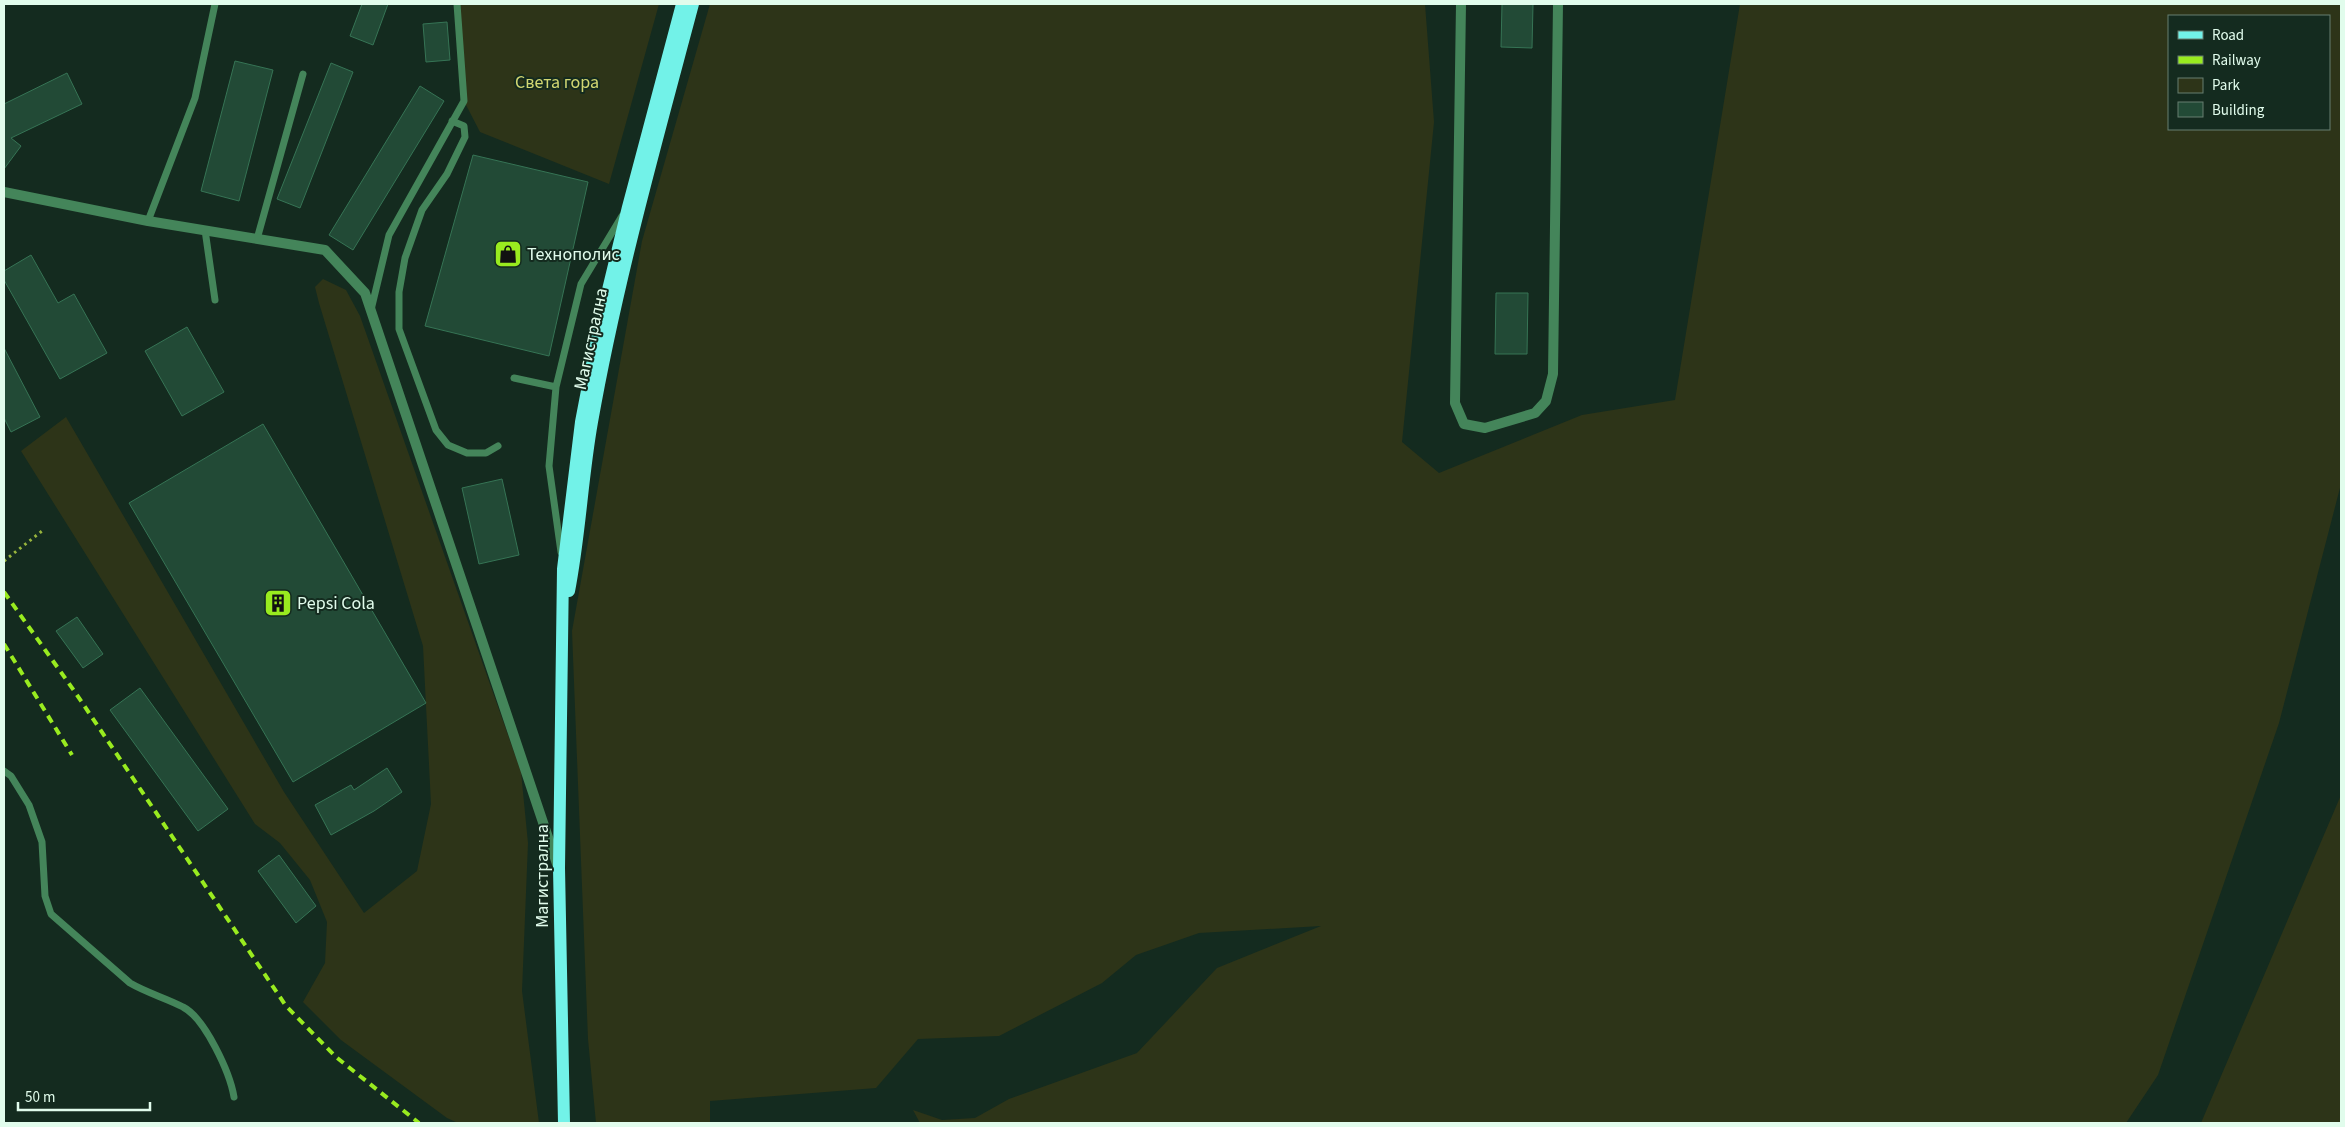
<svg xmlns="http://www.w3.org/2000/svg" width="2345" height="1127" font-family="'Source Sans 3',sans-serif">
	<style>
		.green { fill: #2d3418; fill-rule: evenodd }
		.building { fill: #224a36; stroke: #367455 }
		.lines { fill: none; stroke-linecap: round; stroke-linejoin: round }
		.path { stroke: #98b43d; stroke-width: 3; stroke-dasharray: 2.5 4; stroke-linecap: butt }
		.service { stroke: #44855a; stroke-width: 7 }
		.minor { stroke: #44855a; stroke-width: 10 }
		.tertiary { stroke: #44855a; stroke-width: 10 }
		.primary { stroke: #72f2e8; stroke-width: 12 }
		.rail { stroke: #99eb1f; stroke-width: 4; stroke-dasharray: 8 6; stroke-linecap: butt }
		.labels { text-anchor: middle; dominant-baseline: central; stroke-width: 4; stroke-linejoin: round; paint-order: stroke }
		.park-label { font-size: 18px; fill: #d2d772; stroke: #142b1f }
		.poi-label { font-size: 18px; fill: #e1fcec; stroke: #142b1f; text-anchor: start }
		.street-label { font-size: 18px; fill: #e1fcec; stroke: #142b1f }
	</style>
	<rect width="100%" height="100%" fill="#142b1f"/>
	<path class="green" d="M457,4h202l-50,180 -129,-52 -16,-31z
		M710,4h715l9,118 -32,320 37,31 143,-58 93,-15 65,-396h601v480l-62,239 -121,352 -32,48h-1206l-7,-13 29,10 33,-2 34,-19 128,-46 80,-85 104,-42 -122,7 -63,22 -34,28 -103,53 -81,3 -42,49 -166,13v22h-114l-8,-84 -16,-408 70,-390zM2169,16h160v113h-160z
		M323,279l23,11 14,26 161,456 7,71 -6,148 17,132h-81l-11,-5 -106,-78 -38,-38 22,-39 2,-41 -17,-42 -30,-37 -25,-19 -234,-373 45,-34 218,375 80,121 53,-42 14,-67 -8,-158 -104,-343 -4,-16z
		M2341,795v328h-140z"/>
	<path class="building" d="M362,4h26l-15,41 -23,-9z
		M1502,4h31l-1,44 -31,-1z
		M447,22l3,38 -24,2 -3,-38z
		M235,61l38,9 -34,131 -38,-10z
		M331,63l22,9 -53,136 -23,-9z
		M67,73l15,31 -71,34 10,8 -17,23v-65z
		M420,86l24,15 -91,149 -24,-15z
		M473,155l115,27 -39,174 -124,-30z
		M31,255l27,48 16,-9 33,59 -47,26 -56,-99v-9z
		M1496,293h32l-1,61h-32z
		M187,327l37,65 -42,24 -37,-65z
		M4,348l36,69 -29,15 -7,-14z
		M263,424l163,279 -133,79 -164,-279z
		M502,479l17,76 -40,9 -17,-76z
		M77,617l26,37 -20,14 -27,-37z
		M140,688l88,121 -30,22 -88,-121z
		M387,768l15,24 -28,19 -43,24 -16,-30 36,-20 3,5z
		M279,855l37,51 -20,17 -38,-52z"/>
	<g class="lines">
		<path class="path" d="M4,561l38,-30"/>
		<path class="service" d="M452,121l12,5 1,11 -18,37 -25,36 -17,48 -6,34v37l37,101 12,15 19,8h19l12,-7
			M148,221l47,-123 20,-94
			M205,230l10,70
			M257,239l46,-165
			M371,310l18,-75 75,-134 -7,-97
			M514,378l42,9
			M561,552l-12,-86 7,-79 25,-103 41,-68
			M4,771l7,5 18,29 13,37 3,54 6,18 79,69c17,10 36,15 53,24 22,11 47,66 51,90"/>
		<path class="minor" d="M1461,4l-6,399 9,21 21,4 50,-15 11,-12 7,-27 5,-370"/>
		<path class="tertiary" d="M4,192l144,29 177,29 40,43 192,571"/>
		<path class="primary" d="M569,591c11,-56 13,-113 23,-169 25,-141 64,-279 101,-418
			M564,1123l-5,-255 4,-299 18,-147 19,-99 28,-116 54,-203"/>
		<path class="rail" d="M4,592l71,100 211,314 50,51 83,66
			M4,644l68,111"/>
	</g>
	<defs>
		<g id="shop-square" transform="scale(1.4375)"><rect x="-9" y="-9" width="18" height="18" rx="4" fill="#99eb1f" stroke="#142b1f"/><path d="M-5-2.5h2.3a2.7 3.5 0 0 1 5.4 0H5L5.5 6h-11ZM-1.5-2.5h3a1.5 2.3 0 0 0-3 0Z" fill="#111"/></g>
		<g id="building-square" transform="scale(1.4375)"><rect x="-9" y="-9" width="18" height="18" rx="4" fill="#99eb1f" stroke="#142b1f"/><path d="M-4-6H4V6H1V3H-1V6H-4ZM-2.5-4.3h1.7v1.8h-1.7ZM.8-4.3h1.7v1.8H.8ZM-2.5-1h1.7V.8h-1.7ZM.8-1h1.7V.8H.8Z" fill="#111"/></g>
	</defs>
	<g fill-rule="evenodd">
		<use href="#shop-square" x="508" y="254"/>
		<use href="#building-square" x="278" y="603"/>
	</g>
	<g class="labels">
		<g class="park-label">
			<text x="557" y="82">Света гора</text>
		</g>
		<g class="poi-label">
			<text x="527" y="254">Технополис</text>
			<text x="297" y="603">Pepsi Cola</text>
		</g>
		<g class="street-label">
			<text transform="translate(591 339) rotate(-78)">Магистрална</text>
			<text transform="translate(542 876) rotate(-90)">Магистрална</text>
		</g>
	</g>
	<rect width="2345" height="1127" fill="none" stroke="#e1fcec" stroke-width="10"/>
	<rect x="2168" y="15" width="162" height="115" fill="#142b1f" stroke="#667f71"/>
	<rect x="2178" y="31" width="25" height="8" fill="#72f2e8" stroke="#667f71"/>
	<text x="2212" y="40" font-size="15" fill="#e1fcec">Road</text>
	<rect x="2178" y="56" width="25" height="8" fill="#99eb1f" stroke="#667f71"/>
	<text x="2212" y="65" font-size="15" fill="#e1fcec">Railway</text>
	<rect x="2178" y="78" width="25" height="15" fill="#2d3418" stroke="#667f71"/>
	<text x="2212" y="90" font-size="15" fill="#e1fcec">Park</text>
	<rect x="2178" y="102" width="25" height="15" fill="#224a36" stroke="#667f71"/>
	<text x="2212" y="115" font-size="15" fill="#e1fcec">Building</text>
	<path d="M18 1102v8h132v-8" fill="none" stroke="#e1fcec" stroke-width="2.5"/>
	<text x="25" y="1102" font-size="15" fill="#e1fcec" stroke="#142b1f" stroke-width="4" paint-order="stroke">50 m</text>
</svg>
